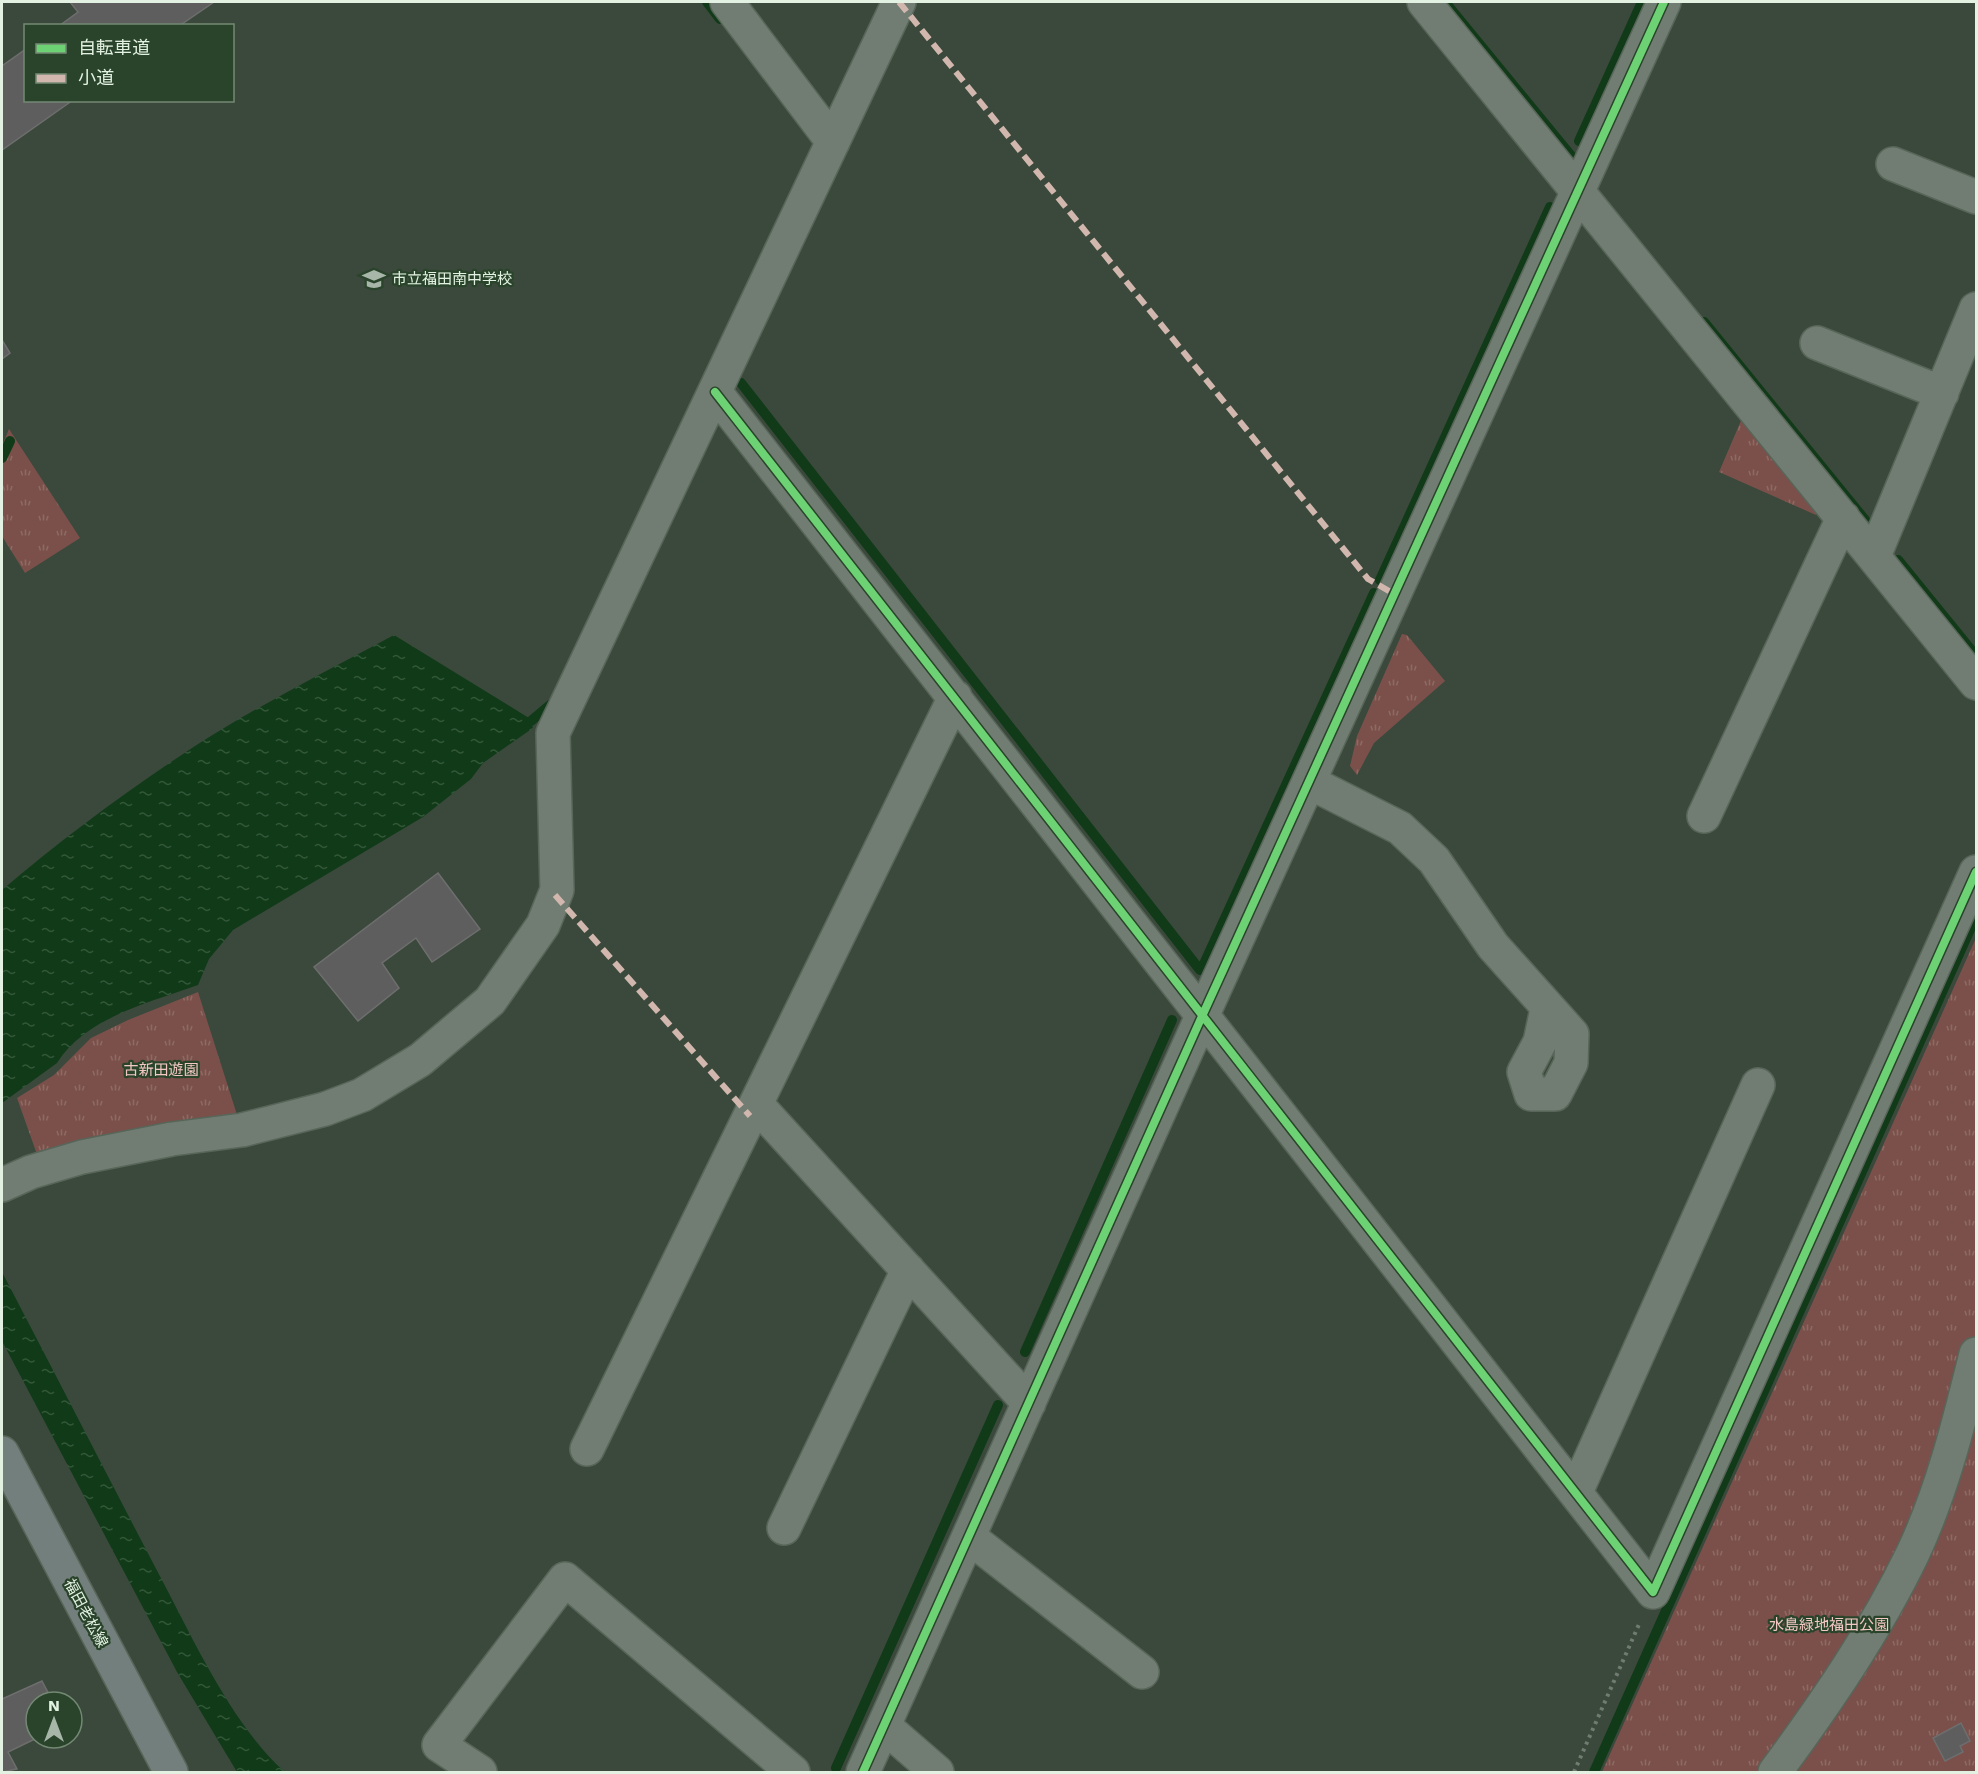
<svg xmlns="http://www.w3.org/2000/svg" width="1978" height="1774" font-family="'Work Sans','Noto Sans JP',sans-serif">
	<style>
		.park { fill: url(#park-tufts) }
		.water { fill: url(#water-ripples) }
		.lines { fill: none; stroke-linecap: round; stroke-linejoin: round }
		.stream { stroke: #113a18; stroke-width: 10 }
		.building { fill: #5d5e5d; stroke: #6e6e6e; stroke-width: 1.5 }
		.minor-casing { stroke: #586559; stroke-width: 36 }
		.major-casing { stroke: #586559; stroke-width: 36 }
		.path { stroke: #707b71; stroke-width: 4; stroke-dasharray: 3 4.5; stroke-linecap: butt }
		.minor { stroke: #717d72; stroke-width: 33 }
		.major { stroke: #737f7c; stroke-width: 33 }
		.quiet { stroke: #d1b7ad; stroke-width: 6; stroke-dasharray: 12 6; stroke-linecap: butt }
		.cycleway-casing { stroke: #2a442b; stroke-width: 11 }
		.cycleway { stroke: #6cd273; stroke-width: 8 }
		.labels { text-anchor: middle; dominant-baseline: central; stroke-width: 4.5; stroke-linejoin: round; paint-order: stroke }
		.poi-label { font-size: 15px; fill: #e2f1e2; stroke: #2a442b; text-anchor: start }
		.park-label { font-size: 15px; fill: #f3c7c2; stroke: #2a442b }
		.street-label { font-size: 15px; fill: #e2f1e2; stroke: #2a442b }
	</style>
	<defs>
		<pattern id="park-tufts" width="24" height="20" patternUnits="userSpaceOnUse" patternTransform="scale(1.5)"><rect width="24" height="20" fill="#7b504a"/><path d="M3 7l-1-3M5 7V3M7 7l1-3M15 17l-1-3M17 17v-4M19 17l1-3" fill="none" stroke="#8d6a64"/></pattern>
		<pattern id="water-ripples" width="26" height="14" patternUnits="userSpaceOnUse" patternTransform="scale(1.5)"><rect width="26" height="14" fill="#113a18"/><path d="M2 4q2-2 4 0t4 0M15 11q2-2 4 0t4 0" fill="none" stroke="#335739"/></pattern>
	</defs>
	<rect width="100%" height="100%" fill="#3a493b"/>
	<path class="park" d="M1743,416l72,84 1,15 -97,-43z
		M9,429l71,109 -55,35 -23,-37v-90z
		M1402,634l5,1 38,46 -71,62 -17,32 -7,-9 7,-30z
		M1976,938v834h-374z
		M198,992l40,126 -199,42 -22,-62 37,-23 37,-37 37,-18z"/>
	<path class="water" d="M394,635l135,83 4,10 -50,35 -12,16 -48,38 -190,113 -24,29 -11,26c-47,17 -112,32 -141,78l-55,40v-213c61,-52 126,-100 193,-144 64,-41 132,-75 199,-111z
		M2,1272c54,103 107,207 161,310 31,59 72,147 122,190h-48l-60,-100 -175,-331z"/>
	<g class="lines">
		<path class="stream" d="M707,2l13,17
			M1445,2l127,155
			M1579,141l63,-139
			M1704,322l161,198
			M741,383l459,587
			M2,458l8,-17
			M1898,560l78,96
			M1380,580l170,-373
			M531,721l25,-21
			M1203,966l171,-373
			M1025,1352l147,-332
			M836,1768l162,-363
			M1594,1772l382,-856"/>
	</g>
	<path class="building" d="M70,2h144l-35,24h-120l19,-14z
		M26,49v51h47l-71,50v-84z
		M2,340l8,13 -8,6z
		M438,873l42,56 -48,33 -16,-24 -34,25 17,25 -41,33 -44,-54z
		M42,1681l11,21h-17l1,36 -29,14 9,17 -15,3v-73z
		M1961,1723l9,18 -10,5 3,6 -18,9 -12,-23z"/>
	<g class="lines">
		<g class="minor-casing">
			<path id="minor" d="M727,2l106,140
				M1424,2l552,681
				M1893,164l83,33
				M1817,343l125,50
				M715,392l938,1200 323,-720
				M1874,556l102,-247
				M1309,782l91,46 34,32 59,86 79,88 -1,29 -16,31h-24l-7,-22 16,-30 7,-33
				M1704,816l139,-298
				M756,1104l273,299
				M2,1185l29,-13 51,-15 90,-18 70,-9 83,-21 37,-14 58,-35 70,-59 53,-76 14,-35 -4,-157 346,-731
				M587,1449l368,-752
				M1576,1492l182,-407
				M784,1528l124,-258
				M969,1537l173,135
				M884,1726l53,46
				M480,1772l-41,-27 126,-166 228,193
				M863,1772l340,-758 461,-1012
				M1775,1772c51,-69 101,-142 138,-219 30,-64 46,-131 63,-199"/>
		</g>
		<g class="major-casing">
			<path id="major" d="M2,1453l169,319"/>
		</g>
		<path class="path" d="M1574,1772l66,-150"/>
		<use href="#minor" class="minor"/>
		<use href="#major" class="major"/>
		<path class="quiet" d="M899,2l469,577 26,15
			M555,895l195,221"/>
		<g class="cycleway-casing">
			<path id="cycleway" d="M715,392l938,1200 323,-720
				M863,1772l340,-758 461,-1012"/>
		</g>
		<use href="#cycleway" class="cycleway"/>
	</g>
	<defs>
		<g id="school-bare" transform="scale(1.8)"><path d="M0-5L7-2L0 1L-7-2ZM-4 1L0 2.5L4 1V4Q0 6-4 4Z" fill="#a7b6a8" stroke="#2a442b" stroke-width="2.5" paint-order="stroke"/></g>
	</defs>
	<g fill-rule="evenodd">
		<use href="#school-bare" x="374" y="279"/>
	</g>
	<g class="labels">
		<g class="poi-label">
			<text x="392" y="279">市立福田南中学校</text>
		</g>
		<g class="park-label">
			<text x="161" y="1070">古新田遊園</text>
			<text x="1829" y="1625">水島緑地福田公園</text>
		</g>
		<g class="street-label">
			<text transform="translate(86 1613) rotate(62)">福田老松線</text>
		</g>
	</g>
	<rect width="1978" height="1774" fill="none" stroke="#e2f1e2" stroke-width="6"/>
	<rect x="24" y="24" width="210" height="78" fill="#2a442b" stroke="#748974" stroke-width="1.5"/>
	<rect x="36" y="44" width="30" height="9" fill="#6cd273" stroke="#748974" stroke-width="1.5"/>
	<text x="78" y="54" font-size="18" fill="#e2f1e2">自転車道</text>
	<rect x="36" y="74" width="30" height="9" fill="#d1b7ad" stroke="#748974" stroke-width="1.5"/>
	<text x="78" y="84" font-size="18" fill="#e2f1e2">小道</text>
	<g transform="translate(54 1720)"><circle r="28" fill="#2a442b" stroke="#748974" stroke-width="1.5"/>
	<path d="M0-4.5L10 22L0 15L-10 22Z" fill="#a7b6a8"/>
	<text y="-9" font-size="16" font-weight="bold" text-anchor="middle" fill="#e2f1e2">N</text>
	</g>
</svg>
